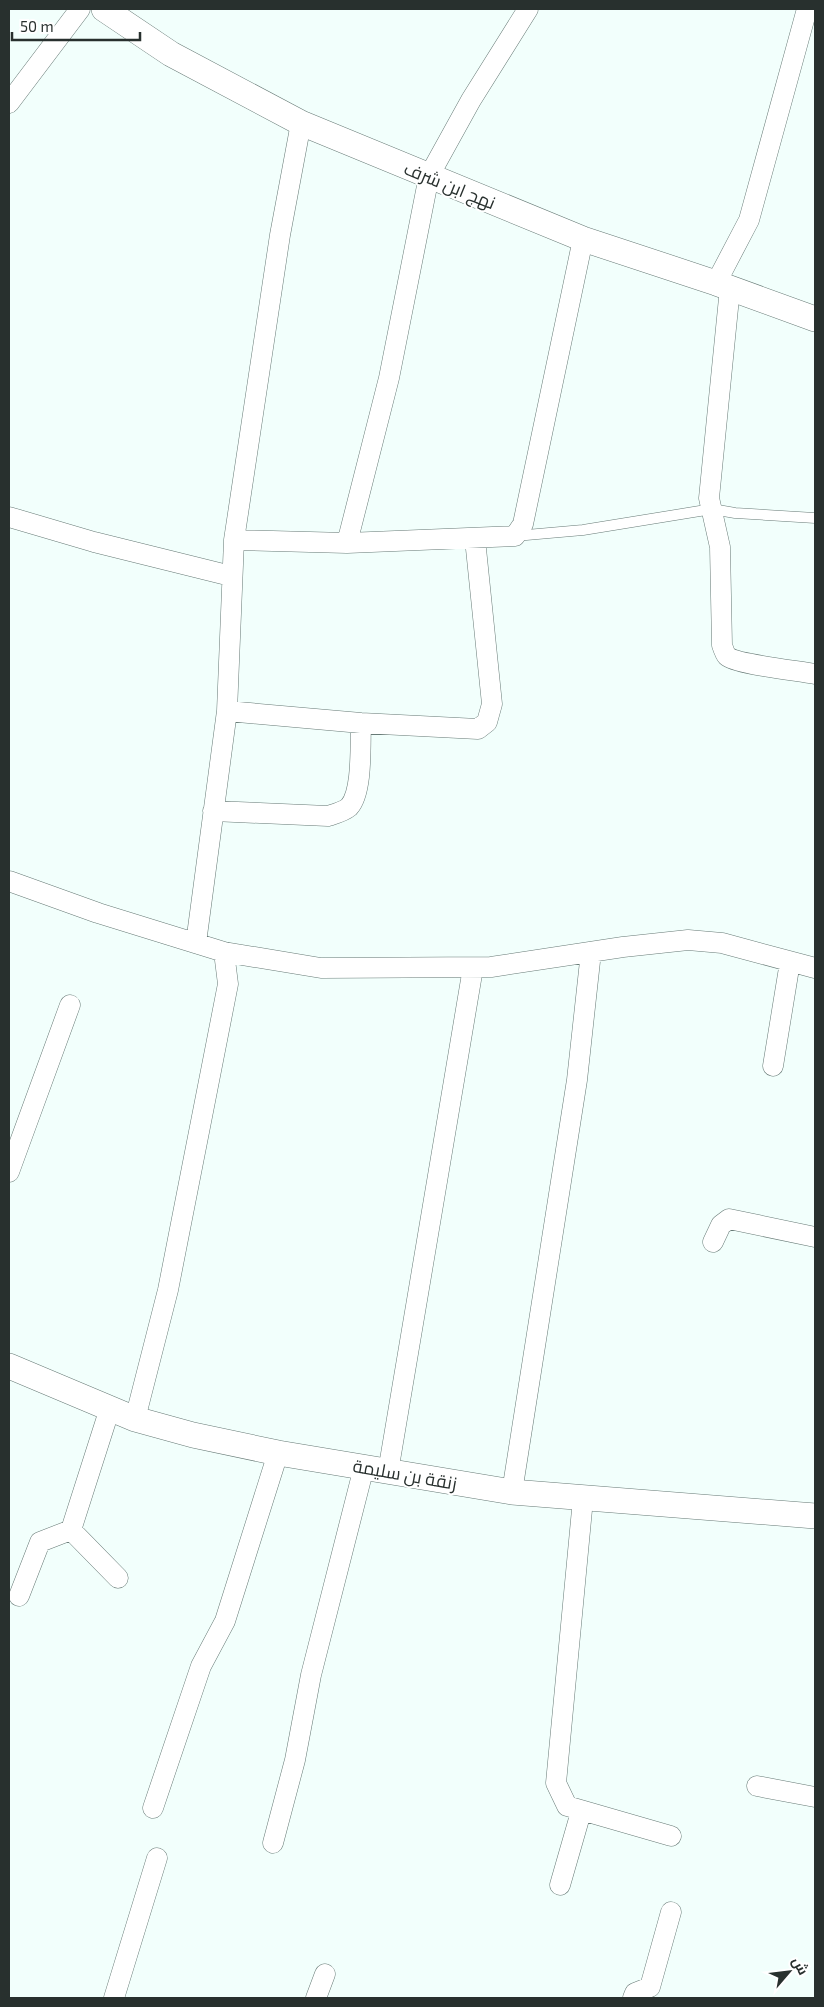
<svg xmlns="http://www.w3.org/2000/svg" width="824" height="2007" font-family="'Exo 2',Cairo,sans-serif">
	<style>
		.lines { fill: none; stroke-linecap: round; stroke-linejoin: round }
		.service-casing { stroke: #677a76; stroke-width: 11 }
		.minor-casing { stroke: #677a76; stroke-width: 21 }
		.tertiary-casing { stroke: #677a76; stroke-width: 26 }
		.service { stroke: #fff; stroke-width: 10 }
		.minor { stroke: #fff; stroke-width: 20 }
		.tertiary { stroke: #fff; stroke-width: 25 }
		.labels { text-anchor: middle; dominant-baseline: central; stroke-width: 4; stroke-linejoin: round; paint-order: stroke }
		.street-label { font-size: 18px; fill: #28302e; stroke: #fff }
	</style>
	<rect width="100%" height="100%" fill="#f2fffc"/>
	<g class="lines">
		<g class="service-casing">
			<path id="service" d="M515,536l68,-6 129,-21 23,4 80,5"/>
		</g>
		<g class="minor-casing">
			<path id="minor" d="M9,103l71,-94
				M716,283l33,-63 58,-211
				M730,288l-21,210 11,49 2,98c1,3 3,9 5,11 8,8 73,15 88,18
				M9,517l85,25 137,34
				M234,540l113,3 168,-7 8,-12 60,-285
				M347,543l42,-165 40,-202 42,-76 57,-91
				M227,711l134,12 117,6 9,-7 5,-18 -17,-165
				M213,811l115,5c6,-2 15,-4 21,-9 14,-15 11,-63 12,-84
				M9,881l89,32 126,39 97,16 170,-1 132,-20 65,-7 34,3 93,25
				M196,943l31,-232 7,-171 46,-305 21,-112
				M773,1066l17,-104
				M9,1172l61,-167
				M713,1242l8,-17 8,-6 86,18
				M110,1408l-39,122 47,48
				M135,1419l33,-129 60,-306 -4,-32
				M388,1472l85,-504
				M512,1492l65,-412 14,-128
				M583,1499l-27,284 11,23 104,30
				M19,1596l21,-54 31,-12
				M757,1786l58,11
				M153,1808l48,-142 24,-45 53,-168
				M273,1843l22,-83 16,-85 53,-208
				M560,1885l21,-73
				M114,1998l43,-140
				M316,1998l9,-24
				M633,1998l2,-5 15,-6 21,-75"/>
		</g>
		<g class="tertiary-casing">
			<path id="tertiary" d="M104,9l67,45 130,69 282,116 133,44 99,36
				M9,1366l126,53 58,16 85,18 234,39 303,24"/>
		</g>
		<use href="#service" class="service"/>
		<use href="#minor" class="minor"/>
		<use href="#tertiary" class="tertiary"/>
	</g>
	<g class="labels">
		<g class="street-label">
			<text transform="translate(450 185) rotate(22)">نهج ابن شرف</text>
			<text transform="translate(405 1474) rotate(10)">زنقة بن سليمة</text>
		</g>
	</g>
	<rect width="824" height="2007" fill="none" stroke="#28302e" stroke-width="20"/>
	<g transform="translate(789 1972) rotate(62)" stroke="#ffffff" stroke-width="4" paint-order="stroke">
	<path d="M0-4L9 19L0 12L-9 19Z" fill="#28302e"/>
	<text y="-8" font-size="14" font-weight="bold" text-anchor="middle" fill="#28302e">ش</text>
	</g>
	<path d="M12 32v8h128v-8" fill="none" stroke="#28302e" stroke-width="2.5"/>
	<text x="20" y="32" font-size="15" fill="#28302e" stroke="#ffffff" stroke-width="4" paint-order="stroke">50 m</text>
</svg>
